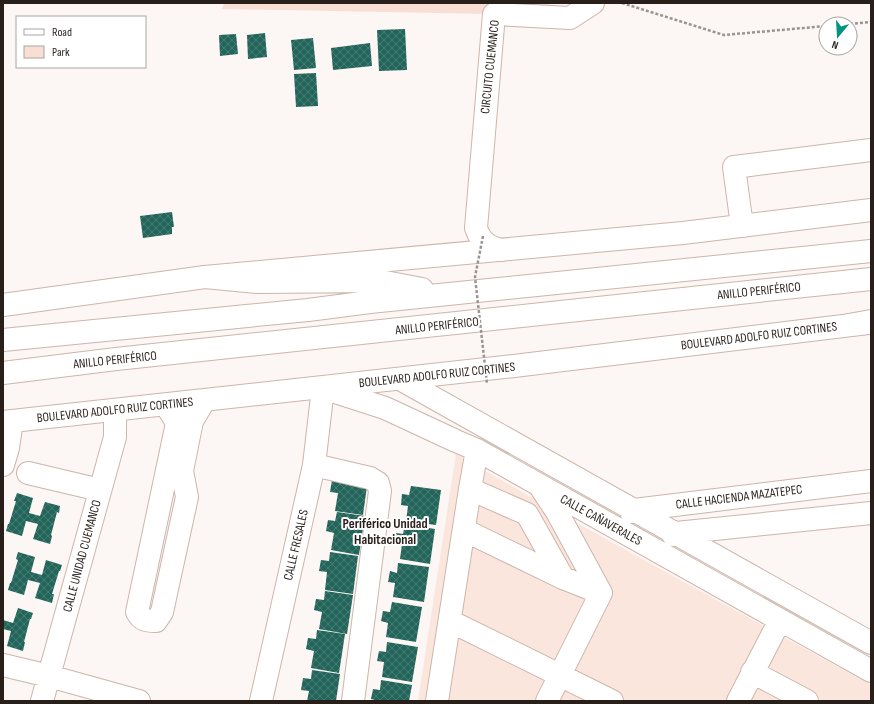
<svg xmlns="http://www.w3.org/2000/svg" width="874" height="704" font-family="'Sofia Sans Condensed',sans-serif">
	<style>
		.built { fill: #fbe6de }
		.green { fill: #f9ded3 }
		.building { fill: url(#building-cross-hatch) }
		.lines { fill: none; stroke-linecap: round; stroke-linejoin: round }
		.minor-casing { stroke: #cdb5aa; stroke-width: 24 }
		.major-casing { stroke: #cdb5aa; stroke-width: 24 }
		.highway-casing { stroke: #cdb5aa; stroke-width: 24 }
		.path { stroke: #9a9390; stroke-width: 2.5; stroke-dasharray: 3 2; stroke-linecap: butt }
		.minor { stroke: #fff; stroke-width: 22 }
		.major { stroke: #fff; stroke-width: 22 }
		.highway { stroke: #fff; stroke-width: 22 }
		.path-bridge { stroke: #9a9390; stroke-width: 2.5; stroke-dasharray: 3 2; stroke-linecap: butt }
		.labels { text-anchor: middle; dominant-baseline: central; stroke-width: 4; stroke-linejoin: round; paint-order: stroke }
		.street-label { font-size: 13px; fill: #281f1b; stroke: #fff }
		.neighbourhood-label { font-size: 14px; font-weight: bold; fill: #281f1b; stroke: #fff }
	</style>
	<defs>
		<pattern id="building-cross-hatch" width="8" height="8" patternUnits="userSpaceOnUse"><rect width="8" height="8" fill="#22655a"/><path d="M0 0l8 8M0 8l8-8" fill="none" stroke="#497b72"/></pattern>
	</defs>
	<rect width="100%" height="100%" fill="#fcf6f4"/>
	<path class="built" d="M456,454l101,58 314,173v16h-453z"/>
	<path class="green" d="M224,3h334l-67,11 -269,-5z"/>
	<path class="building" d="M405,29l2,41 -28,1 -2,-41z
		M265,33l2,24 -19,2 -1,-24z
		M236,34l2,20 -18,2 -1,-21z
		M313,38l3,30 -22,2 -3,-30z
		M370,43l2,23 -39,4 -2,-22z
		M316,73l2,33 -22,1 -2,-33z
		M172,212l2,15h-2v7l-29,4 -3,-22z
		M368,479l-5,36 -28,-4 3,-18 -8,-1 2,-12z
		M411,486l30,4 -5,35 -30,-4 2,-15 -7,-1 1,-11 7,1z
		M17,493l16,5 -4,15 11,3 5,-14 15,4 -1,7 -2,-1 -6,23 1,1 -2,8 -17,-5 5,-15 -12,-3 -4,15 -16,-5 2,-7h1l7,-23h-2z
		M337,512l28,4 -6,39 -28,-5 3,-17 -8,-2 2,-11 7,1z
		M405,524l30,5 -5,35 -30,-5 2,-15 -7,-1 1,-10 7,1z
		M18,552l17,5 -4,15 11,3 4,-15 16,5 -2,6h-1l-7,23h2l-2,9 -17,-5 5,-15 -12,-3 -4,15 -16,-5 2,-7h1l7,-23 -2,-1z
		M330,552l28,4 -5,38 -28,-4 2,-18 -8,-1 2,-11 8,1z
		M398,563l31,4 -5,35 -31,-5 2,-14 -7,-1 2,-11 7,2z
		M325,591l28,4 -6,39 -28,-5 3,-17 -8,-2 2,-11 8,1z
		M392,602l30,5 -6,35 -30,-5 2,-14 -7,-2 2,-10 7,1z
		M18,608l15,5 -2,6h-1l-6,23h1l-2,9 -16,-5 4,-15 -8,-2v-9l10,3z
		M317,630l28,4 -6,39 -28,-5 3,-17 -8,-2 2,-11 8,1z
		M387,642l31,5 -6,35 -30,-5 2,-15 -7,-1 2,-10 7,1z
		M312,670l28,4 -4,27h-29l2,-10 -8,-1 2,-12 8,1z
		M381,680l31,5 -3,16h-30l-8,-2 2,-10 7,1z"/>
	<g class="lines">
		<g class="minor-casing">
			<path id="minor" d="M742,226l-8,-59 137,-17
				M501,250c-13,-3 -21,-9 -25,-22l18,-214 76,4 23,-15
				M400,379l471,264
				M166,405l11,18 -40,189c4,8 9,9 19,9l6,-9 25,-115 -5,-26 10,-50 12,-20
				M3,465l5,-17 4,-27
				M314,465l56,13 8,5 2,8 -27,210
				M28,473l72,17
				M541,488l16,24 44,81
				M470,489l57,25 36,64
				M631,512l3,-2 237,-29
				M464,530l99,48 38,15
				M673,535l3,-2 195,-20
				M450,621l162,80
				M3,665l46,11 90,25
				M752,672l55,29
				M42,701l73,-264v-27
				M261,701l53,-236 9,-77 62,20 71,33 21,9 394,221
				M437,701l33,-212 7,-39
				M547,701l54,-108
				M738,701l42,-81"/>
		</g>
		<g class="major-casing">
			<path id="major" d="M3,305l202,-28 478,-44 188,-23
				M3,422l511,-56 354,-43"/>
		</g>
		<g class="highway-casing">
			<path id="highway" d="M205,277l52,5 123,-1 42,8
				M849,325l22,-4
				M3,340l305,-30 62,-8 501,-51
				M3,373l113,-14 755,-80"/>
		</g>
		<path class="path" d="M622,3l102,32 102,-9
			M850,24l21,-2"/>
		<use href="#minor" class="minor"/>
		<use href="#major" class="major"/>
		<use href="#highway" class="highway"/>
		<path class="path-bridge" d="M483,236l-8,41 12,107"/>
	</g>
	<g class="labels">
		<g class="street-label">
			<text transform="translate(490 67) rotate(-84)">CIRCUITO CUEMANCO</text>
			<text transform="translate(759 291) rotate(-6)">ANILLO PERIFÉRICO</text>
			<text transform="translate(437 326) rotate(-6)">ANILLO PERIFÉRICO</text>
			<text transform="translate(759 336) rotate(-7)">BOULEVARD ADOLFO RUIZ CORTINES</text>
			<text transform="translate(115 360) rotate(-6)">ANILLO PERIFÉRICO</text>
			<text transform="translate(437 375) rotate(-6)">BOULEVARD ADOLFO RUIZ CORTINES</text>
			<text transform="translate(115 410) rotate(-6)">BOULEVARD ADOLFO RUIZ CORTINES</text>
			<text transform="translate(739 497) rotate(-7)">CALLE HACIENDA MAZATEPEC</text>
			<text transform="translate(601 520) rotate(29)">CALLE CAÑAVERALES</text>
			<text transform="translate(296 545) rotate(-77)">CALLE FRESALES</text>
			<text transform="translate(82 556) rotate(-75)">CALLE UNIDAD CUEMANCO</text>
		</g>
		<g class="neighbourhood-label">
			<text x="385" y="523">Periférico Unidad<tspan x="385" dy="16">Habitacional</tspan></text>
		</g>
	</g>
	<rect width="874" height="704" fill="none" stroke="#281f1b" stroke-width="8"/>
	<rect x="16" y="16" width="130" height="52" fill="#ffffff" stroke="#a9a5a4"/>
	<rect x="24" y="29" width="20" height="6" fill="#ffffff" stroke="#a9a5a4"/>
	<text x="52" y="36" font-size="12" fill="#281f1b">Road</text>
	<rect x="24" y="46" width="20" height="12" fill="#f9ded3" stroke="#a9a5a4"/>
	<text x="52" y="56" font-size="12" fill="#281f1b">Park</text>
	<g transform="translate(838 36) rotate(198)"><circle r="19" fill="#ffffff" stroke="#a9a5a4"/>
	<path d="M0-3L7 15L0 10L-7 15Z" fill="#039380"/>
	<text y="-6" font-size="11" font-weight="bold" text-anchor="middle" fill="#281f1b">N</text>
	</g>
</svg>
